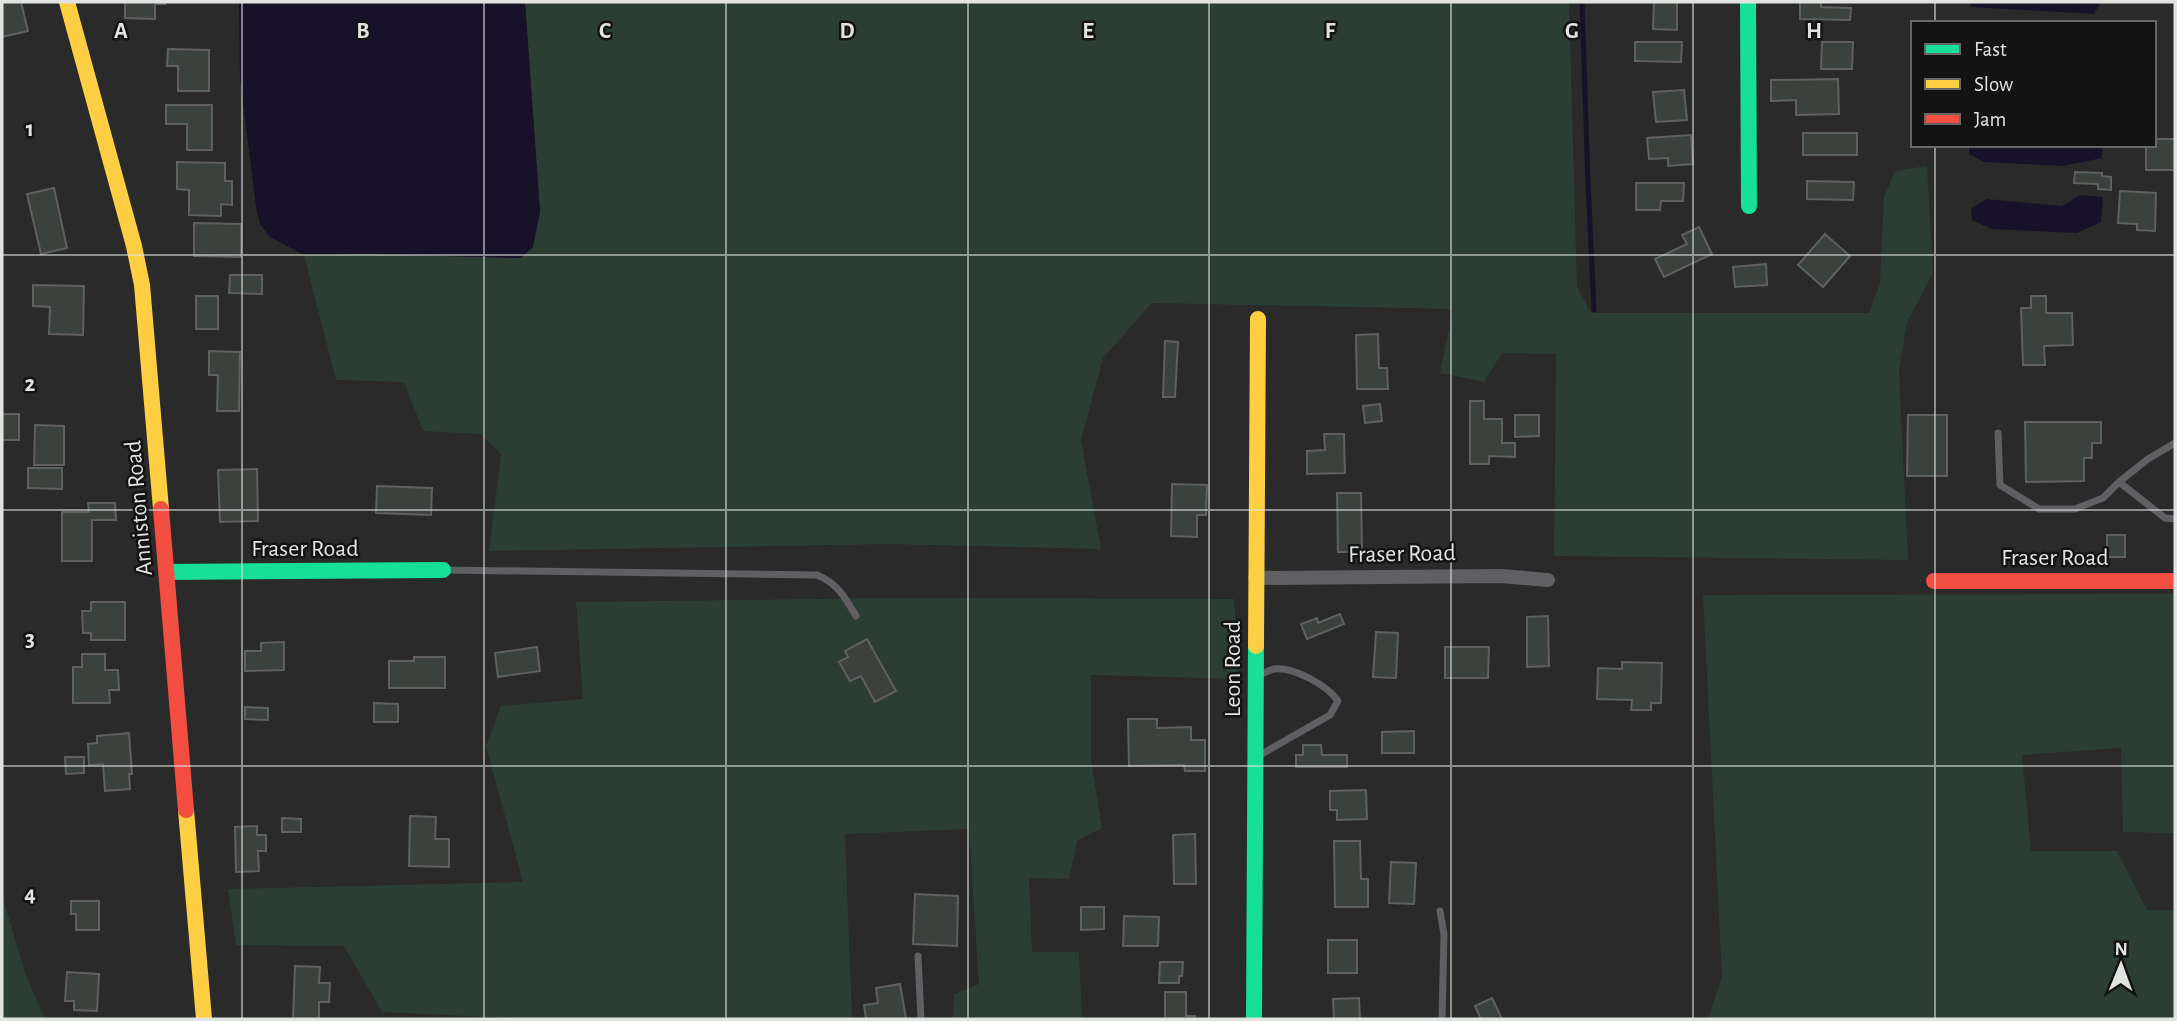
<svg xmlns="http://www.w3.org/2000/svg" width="2177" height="1021" font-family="'Alegreya Sans',sans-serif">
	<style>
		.green { fill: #2c3e34 }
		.water { fill: #181228 }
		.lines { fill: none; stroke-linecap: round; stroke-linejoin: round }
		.stream { stroke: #181228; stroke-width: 5 }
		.building { fill: #3b423e; stroke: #5f605f; stroke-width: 2 }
		.lane { stroke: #606064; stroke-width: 7 }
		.street { stroke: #606064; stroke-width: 14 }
		.fast { stroke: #16e098; stroke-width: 16 }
		.slow { stroke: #ffcf43; stroke-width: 16 }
		.jam { stroke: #f24e42; stroke-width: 16 }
		.grid { fill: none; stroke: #e1e3e1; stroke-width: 2; stroke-opacity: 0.55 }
		.labels { text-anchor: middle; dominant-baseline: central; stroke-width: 5; stroke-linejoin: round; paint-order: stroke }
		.street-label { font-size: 24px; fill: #e1e3e1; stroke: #121312 }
		.grid-label { font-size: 23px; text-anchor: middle; font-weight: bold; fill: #e1e3e1; stroke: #121312; stroke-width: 5; stroke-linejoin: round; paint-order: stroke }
	</style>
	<rect width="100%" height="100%" fill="#292a29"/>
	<path class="green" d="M525,2h1044l8,285 14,26h278l11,-30 4,-86 11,-26 32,-5 6,107 -26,49 -8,49 9,189 -354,-4 2,-202 -54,-1 -18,29 -44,-9 13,-64 -301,-6 -49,55 -22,82 20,109 -212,-5 -400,7 12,-97 -20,-20 -58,-3 -19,-49 -68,-2 -32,-125 61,-1 155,4 20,-46z
		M2175,594v239l-52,-1 -2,-84 -99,7 9,96h86l30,59h28v109h-467l14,-43 -19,-381z
		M895,598l339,1 5,80 -148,-4v85l11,68 -25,13 -8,38 -40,-1 3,74h47l3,67h-129l1,-25 25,-10 -10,-155 -124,5 7,185h-320l-150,-7 -38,-66 -108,-1 -8,-56 295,-7 -37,-136 15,-40 82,-7 -7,-97z
		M2,895l23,78 20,46h-43z"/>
	<path class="water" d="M239,2h286l15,210 -7,35 -12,11 -156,-4 -61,1 -34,-18 -10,-13 -4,-17 -16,-128z
		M1970,2h129l1,2 -6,10 -123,-7z
		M1969,145h133v13l-39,8 -79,-4 -15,-8z
		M2080,195l23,2 -2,25 -24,11 -85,-4 -20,-9 -1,-12 16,-9 75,7z"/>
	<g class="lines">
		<path class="stream" d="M1582,2l6,180 6,128"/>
	</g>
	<path class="building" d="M2,2h19l7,29 -26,6z
		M125,2h40v2h-10v15l-30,-1z
		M1654,2h23v28l-24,-1z
		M1800,2h21v5l30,1 -1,12 -50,-1z
		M1635,42h47l-1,20 -46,-1z
		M1822,42h31l-1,27h-31z
		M168,49l41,1v41h-31v-25h-11z
		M1838,79l1,35 -43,1v-15l-25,1v-21z
		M1684,90l3,30 -31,2 -3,-30z
		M166,105h46v45h-25v-26h-21z
		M1803,133h54v22h-54z
		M1691,135l2,29 -25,2v-8l-19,1 -2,-21z
		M2154,139h21v31h-29v-25h8z
		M177,162l48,1v18h7v24l-11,-1v12l-32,-1v-25l-12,-1z
		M2075,172l27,1v3l9,1v13l-13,-1v-5l-24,-1z
		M1807,181l47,1 -1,18 -46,-1z
		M1636,183h48l-1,18h-22l-1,9h-24z
		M54,188l13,60 -26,6 -14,-60z
		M2120,191l36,2 -1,38 -18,-1v-6l-19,-1z
		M194,223l47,1v33l-47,-1z
		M1699,227l13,27 -48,23 -9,-18 32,-15 -5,-9z
		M1825,234l25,22 -27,31 -25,-22z
		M1766,264l1,21 -32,2 -2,-20z
		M230,275h32v19l-33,-1z
		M33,285l51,1 -1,49 -34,-1 1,-27 -17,-1z
		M196,296h22v33h-22z
		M2031,296h15v17h26l1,32 -29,1 1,19h-22l-2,-57h10z
		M1378,334l1,34h8l1,21h-31l-1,-54z
		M1165,341l13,1 -3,55h-12z
		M209,351l31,1 -1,59h-22l1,-36h-9z
		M1470,401h14v18h18v24h13v14l-26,-1v8h-19z
		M1380,404l2,17 -17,2 -2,-17z
		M2,414h17v26h-17z
		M1515,415h24v21l-24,1z
		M1908,415h39v61h-40z
		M2025,422h76v21h-9v15h-8v23l-58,1z
		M35,425l29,1v39h-30z
		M1324,434h20l1,39 -38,1v-23l18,-1z
		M28,468h34v21l-34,-1z
		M257,469l1,52 -38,1 -2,-52z
		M1172,484l35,1 -1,30h-9v22l-26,-1z
		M377,486l55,2 -1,27 -55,-2z
		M1337,493h24l1,59h-24z
		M88,503h27l1,17h-24v41h-30v-49h27z
		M2107,535h18v22h-18z
		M91,602h34v38h-34v-7h-8l-1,-22h9z
		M1340,614l4,10 -37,15 -6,-15 16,-6 1,5z
		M1548,616l1,50 -22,1v-50z
		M1376,632l22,1 -2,45 -23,-1z
		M867,639l29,52 -21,11 -14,-26 -11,5 -11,-19 9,-5 -3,-6z
		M284,642v28l-39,1v-20h16v-8z
		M537,647l3,24 -42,6 -3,-24z
		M1445,647h44l-1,31h-43z
		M82,654h23v16h13l1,20h-10l1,13h-37v-36h9z
		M414,657h31v31h-56v-27h25z
		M1622,662l40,1 -1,40h-10v7h-20l1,-10 -35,-1 1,-31 24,1z
		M374,703l24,1v18h-24z
		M245,707l23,1v12l-23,-1z
		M1128,719h29v9l34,-1v13h14v31h-20l-1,-6 -55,1z
		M1414,731v22h-32v-21z
		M129,733l3,41h-3l1,15 -25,2 -2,-27 -14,1 -1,-21 9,-1v-7z
		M1303,745h18l1,10h25v12h-51v-12h7z
		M65,757h19v16l-18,1z
		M1366,790l1,29 -30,1v-10h-7v-19z
		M410,816l26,1 -1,22h14v28l-40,-1z
		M282,818l19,1v13h-19z
		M257,826v9h9v16h-8l1,20 -23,1 -1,-45z
		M1195,834l1,50h-22l-1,-49z
		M1334,841h26l1,38h7v28h-33z
		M1391,862l25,1 -2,41 -25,-1z
		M915,894l43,2 -1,50 -44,-2z
		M71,901h28v29h-23v-16h-5z
		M1081,907h23v22l-23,1z
		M1124,916l35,1 -1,29h-35z
		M1328,940h29v33h-29z
		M1160,962h23l-1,14h-3v7h-20z
		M295,966l25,1 -1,16h11l-1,19h-10v17h-26z
		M67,972l32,2 -2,37 -23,-1v-9h-9z
		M900,984l6,35h-40l-2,-14 14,-2 -2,-15z
		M1165,992h21v24h9v3h-30z
		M1359,998l1,21h-26l-1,-20z
		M1492,998l10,21h-21l-6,-13z"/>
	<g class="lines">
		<path class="lane" d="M1998,433l2,52 39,24h36l28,-11 16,-16
			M2175,443l-27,16 -29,23 46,36 10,1
			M444,570l373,5c20,8 28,22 39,41
			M1259,675c5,-2 10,-5 15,-6 20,-2 53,16 64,32l-8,14 -70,40
			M1440,911l4,23 -2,85
			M918,956l3,63"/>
		<path class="street" d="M1255,578l246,-2 47,4"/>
		<path class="fast" d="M1748,2l1,204
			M167,572l276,-2
			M1254,1019l2,-373"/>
		<path class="slow" d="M67,2l67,244 8,39 19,224
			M1256,646l2,-327
			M186,810l18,209"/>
		<path class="jam" d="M161,509l25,301
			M1934,581h241"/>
	</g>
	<path class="grid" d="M242,2v1017M484,2v1017M726,2v1017M968,2v1017M1209,2v1017M1451,2v1017M1693,2v1017M1935,2v21M1935,145v874M2,255h2173M2,510h2173M2,766h2173"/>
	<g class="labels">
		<g class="street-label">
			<text transform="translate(139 508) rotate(-95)">Anniston Road</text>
			<text x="305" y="549">Fraser Road</text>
			<text transform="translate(1402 554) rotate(-1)">Fraser Road</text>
			<text x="2055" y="558">Fraser Road</text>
			<text transform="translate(1233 669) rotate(-90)">Leon Road</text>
		</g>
	</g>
	<g class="grid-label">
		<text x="121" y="38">A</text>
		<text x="363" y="38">B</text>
		<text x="605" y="38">C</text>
		<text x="847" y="38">D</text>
		<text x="1088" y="38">E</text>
		<text x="1330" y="38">F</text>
		<text x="1572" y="38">G</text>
		<text x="1814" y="38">H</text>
		<text x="30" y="136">1</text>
		<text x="30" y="391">2</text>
		<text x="30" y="646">3</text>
		<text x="30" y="901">4</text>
	</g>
	<rect width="2177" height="1021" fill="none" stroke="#e1e3e1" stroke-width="7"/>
	<rect x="1911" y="21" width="245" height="126" fill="#121312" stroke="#656665" stroke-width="2"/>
	<rect x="1925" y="44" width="35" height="10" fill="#16e098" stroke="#656665" stroke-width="2"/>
	<text x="1974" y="56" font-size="21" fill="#e1e3e1">Fast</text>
	<rect x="1925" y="79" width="35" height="10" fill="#ffcf43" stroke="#656665" stroke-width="2"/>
	<text x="1974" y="91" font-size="21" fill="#e1e3e1">Slow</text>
	<rect x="1925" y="114" width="35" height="10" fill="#f24e42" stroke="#656665" stroke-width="2"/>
	<text x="1974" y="126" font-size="21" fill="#e1e3e1">Jam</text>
	<g transform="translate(2121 965) rotate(1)" stroke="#121312" stroke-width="5" paint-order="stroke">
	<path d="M0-5L12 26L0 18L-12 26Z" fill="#e1e3e1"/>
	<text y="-10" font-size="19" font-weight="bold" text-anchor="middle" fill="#e1e3e1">N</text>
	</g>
</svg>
